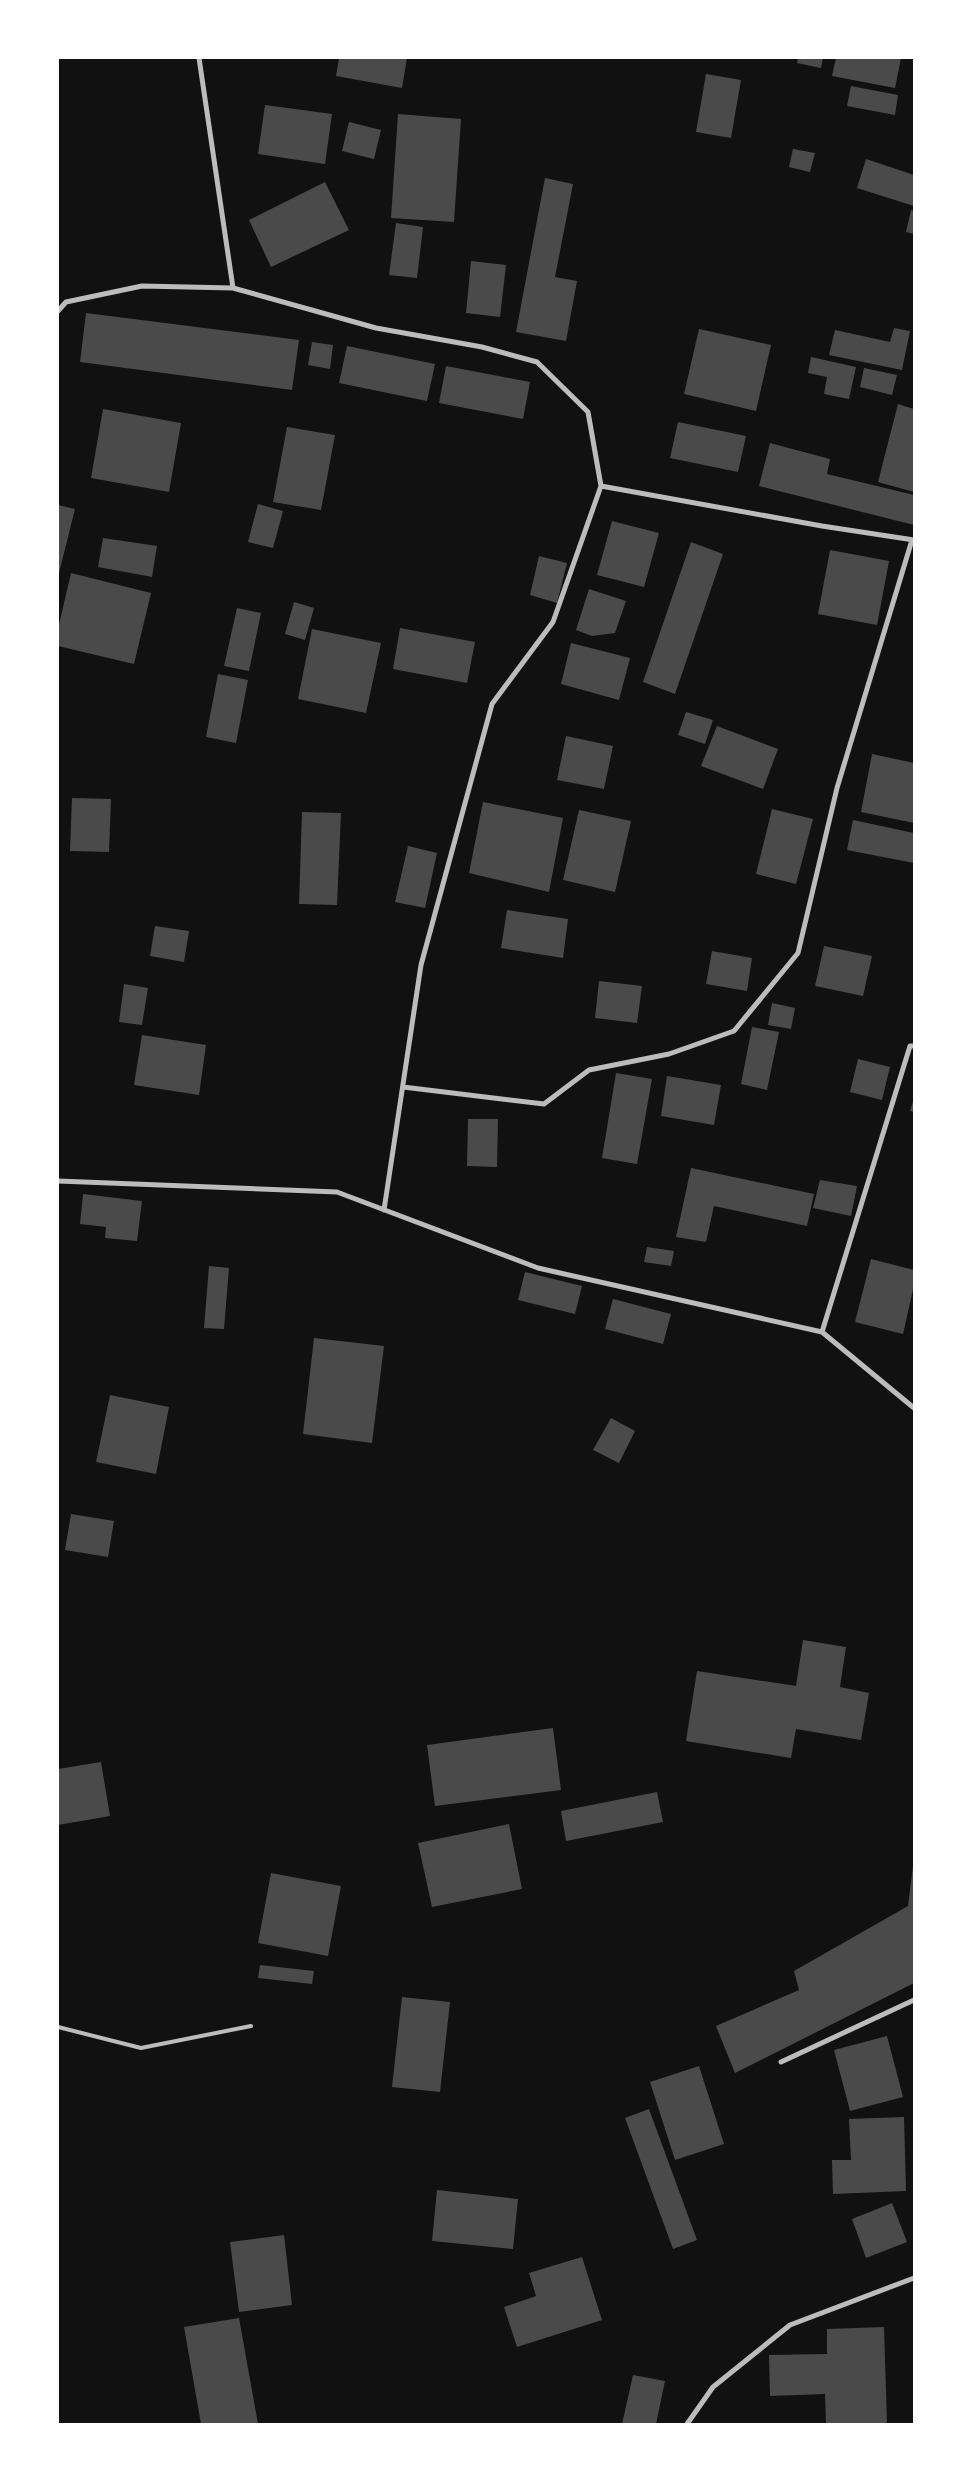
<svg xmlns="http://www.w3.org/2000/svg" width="972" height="2482" font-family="'Libre Baskerville',serif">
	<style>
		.building { fill: #4a4a4a }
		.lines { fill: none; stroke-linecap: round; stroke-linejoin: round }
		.service { stroke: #bcbcbc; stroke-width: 4 }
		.minor { stroke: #bcbcbc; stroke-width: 5 }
	</style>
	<rect width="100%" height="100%" fill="#111"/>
	<path class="building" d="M339,58h68l-5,30 -66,-12z
		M798,58h25l-2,10 -24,-5z
		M836,58h65l-6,30 -63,-12z
		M706,74l35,6 -10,58 -35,-6z
		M851,86l47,9 -3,20 -48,-9z
		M265,105l67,9 -7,50 -67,-10z
		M398,114l63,5 -7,103 -63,-4z
		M349,122l32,8 -7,29 -32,-8z
		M793,149l22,4 -5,19 -21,-5z
		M866,159l48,16v31l-57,-18z
		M545,178l28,6 -18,93 22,4 -11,60 -50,-9z
		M325,182l24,48 -78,37 -22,-47z
		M911,210l3,1v23l-8,-2z
		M396,223l27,4 -6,51 -28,-3z
		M471,261l35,4 -6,52 -34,-4z
		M86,313l213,27 -7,50 -212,-28z
		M894,328l16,3 -8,39 -73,-15 6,-25 55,12z
		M699,329l72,16 -15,66 -72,-17z
		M312,342l21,3 -3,24 -22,-4z
		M347,346l88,18 -8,37 -88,-18z
		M811,357l45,10 -7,32 -25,-5 3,-17 -19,-4z
		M446,366l84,16 -7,37 -84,-16z
		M864,368l33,7 -5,20 -32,-8z
		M898,404l16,5v83l-36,-10z
		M103,409l78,14 -12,69 -78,-14z
		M678,422l68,14 -8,36 -68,-14z
		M287,427l48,8 -14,75 -48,-8z
		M770,443l60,16 -3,15 87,21v30l-155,-39z
		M258,504l25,7 -10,37 -25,-6z
		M58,505l17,4 -17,68z
		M612,521l47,12 -15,54 -47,-12z
		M103,538l54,8 -5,31 -54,-10z
		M691,542l32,12 -48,140 -32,-12z
		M830,550l59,11 -12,64 -59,-11z
		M539,556l28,7 -10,40 -27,-8z
		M71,573l80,20 -17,71 -76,-18v-17z
		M589,589l37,12 -11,32 -23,3 -16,-6z
		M294,602l20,6 -9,32 -20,-6z
		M237,608l24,5 -12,58 -25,-5z
		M400,628l75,14 -8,41 -74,-14z
		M312,629l69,14 -15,70 -68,-14z
		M571,643l59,15 -11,42 -58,-16z
		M218,674l30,6 -12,63 -30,-6z
		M686,712l27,8 -8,24 -27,-9z
		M717,726l61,23 -15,40 -62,-23z
		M566,736l47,10 -9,43 -47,-9z
		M872,754l42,9v60l-53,-11z
		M72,798l39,1 -2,53 -39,-1z
		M483,802l80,16 -14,74 -80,-19z
		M772,809l41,10 -17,65 -40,-10z
		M579,810l52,11 -16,71 -52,-12z
		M302,812l39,1 -4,92 -38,-1z
		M853,820l61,13v30l-67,-13z
		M408,846l29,7 -12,55 -30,-6z
		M507,910l61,9 -5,39 -62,-10z
		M155,926l34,5 -5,31 -34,-6z
		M824,946l48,10 -9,40 -48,-10z
		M712,951l40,7 -5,33 -41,-7z
		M599,981l43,5 -5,37 -42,-5z
		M124,984l24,4 -6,37 -23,-3z
		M772,1003l23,5 -4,21 -23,-4z
		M752,1027l27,5 -12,58 -26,-6z
		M142,1035l64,10 -7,50 -65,-10z
		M858,1059l32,8 -8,33 -32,-8z
		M616,1073l36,6 -15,85 -35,-6z
		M667,1076l54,9 -7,40 -53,-9z
		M914,1098v14l-4,-1z
		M468,1119h30l-1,48 -30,-1z
		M691,1168l123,26 -7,32 -93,-20 -8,36 -30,-5z
		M820,1180l37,6 -6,30 -38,-8z
		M83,1194l59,7 -5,40 -32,-3 1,-11 -26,-3z
		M647,1247l27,4 -3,15 -27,-4z
		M871,1259l43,11v15l-11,49 -48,-12z
		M209,1266l20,2 -5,61 -20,-1z
		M525,1272l57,14 -7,28 -57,-14z
		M613,1299l58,15 -8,30 -58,-15z
		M314,1338l70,8 -12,97 -69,-9z
		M110,1395l59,12 -13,67 -60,-12z
		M611,1418l24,13 -16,32 -26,-13z
		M71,1514l43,7 -6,36 -43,-7z
		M803,1640l43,7 -6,40 29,6 -8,47 -65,-11 -5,29 -105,-17 11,-70 99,15z
		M553,1728l8,62 -126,16 -8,-61z
		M101,1762l9,54 -52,9v-56z
		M657,1792l6,30 -97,19 -5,-30z
		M509,1824l13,65 -90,18 -14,-64z
		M913,1866l1,117 -179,90 -19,-47 83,-36 -5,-19 114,-65z
		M271,1873l70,13 -13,70 -70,-13z
		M260,1965l54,6 -2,13 -54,-6z
		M402,1997l48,5 -10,90 -48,-5z
		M887,2036l16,61 -53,14 -16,-61z
		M699,2066l25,78 -49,16 -25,-78z
		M649,2109l48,131 -24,9 -48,-131z
		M904,2117l2,74 -73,3 -1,-34h19l-2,-41z
		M437,2190l81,9 -5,50 -81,-8z
		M892,2203l15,39 -41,16 -14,-39z
		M284,2235l8,70 -53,7 -9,-70z
		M582,2257l20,63 -85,27 -13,-40 32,-11 -7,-23z
		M239,2318l19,106h-57l-17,-97z
		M884,2327l3,97h-61l-1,-30 -55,2 -1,-41 58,-1v-25z
		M633,2375l32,6 -9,43h-34z"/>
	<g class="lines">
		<path class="service" d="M58,2027l83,21 110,-22"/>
		<path class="minor" d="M199,58l34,230 143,40 106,19 55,15 51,50 13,74 221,40 92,14
			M58,311l8,-9 76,-16 91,2
			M403,1087l141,17 45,-34 80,-16 65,-23 64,-78 39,-165 75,-248
			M58,1181l279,11 201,76 284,64 92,76
			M384,1210l37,-245 71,-261 61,-82 48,-136
			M822,1332l88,-286h4
			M781,2062l133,-62
			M687,2424l26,-37 77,-62 124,-47"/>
	</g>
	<rect width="972" height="2482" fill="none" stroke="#ffffff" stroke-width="118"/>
</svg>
